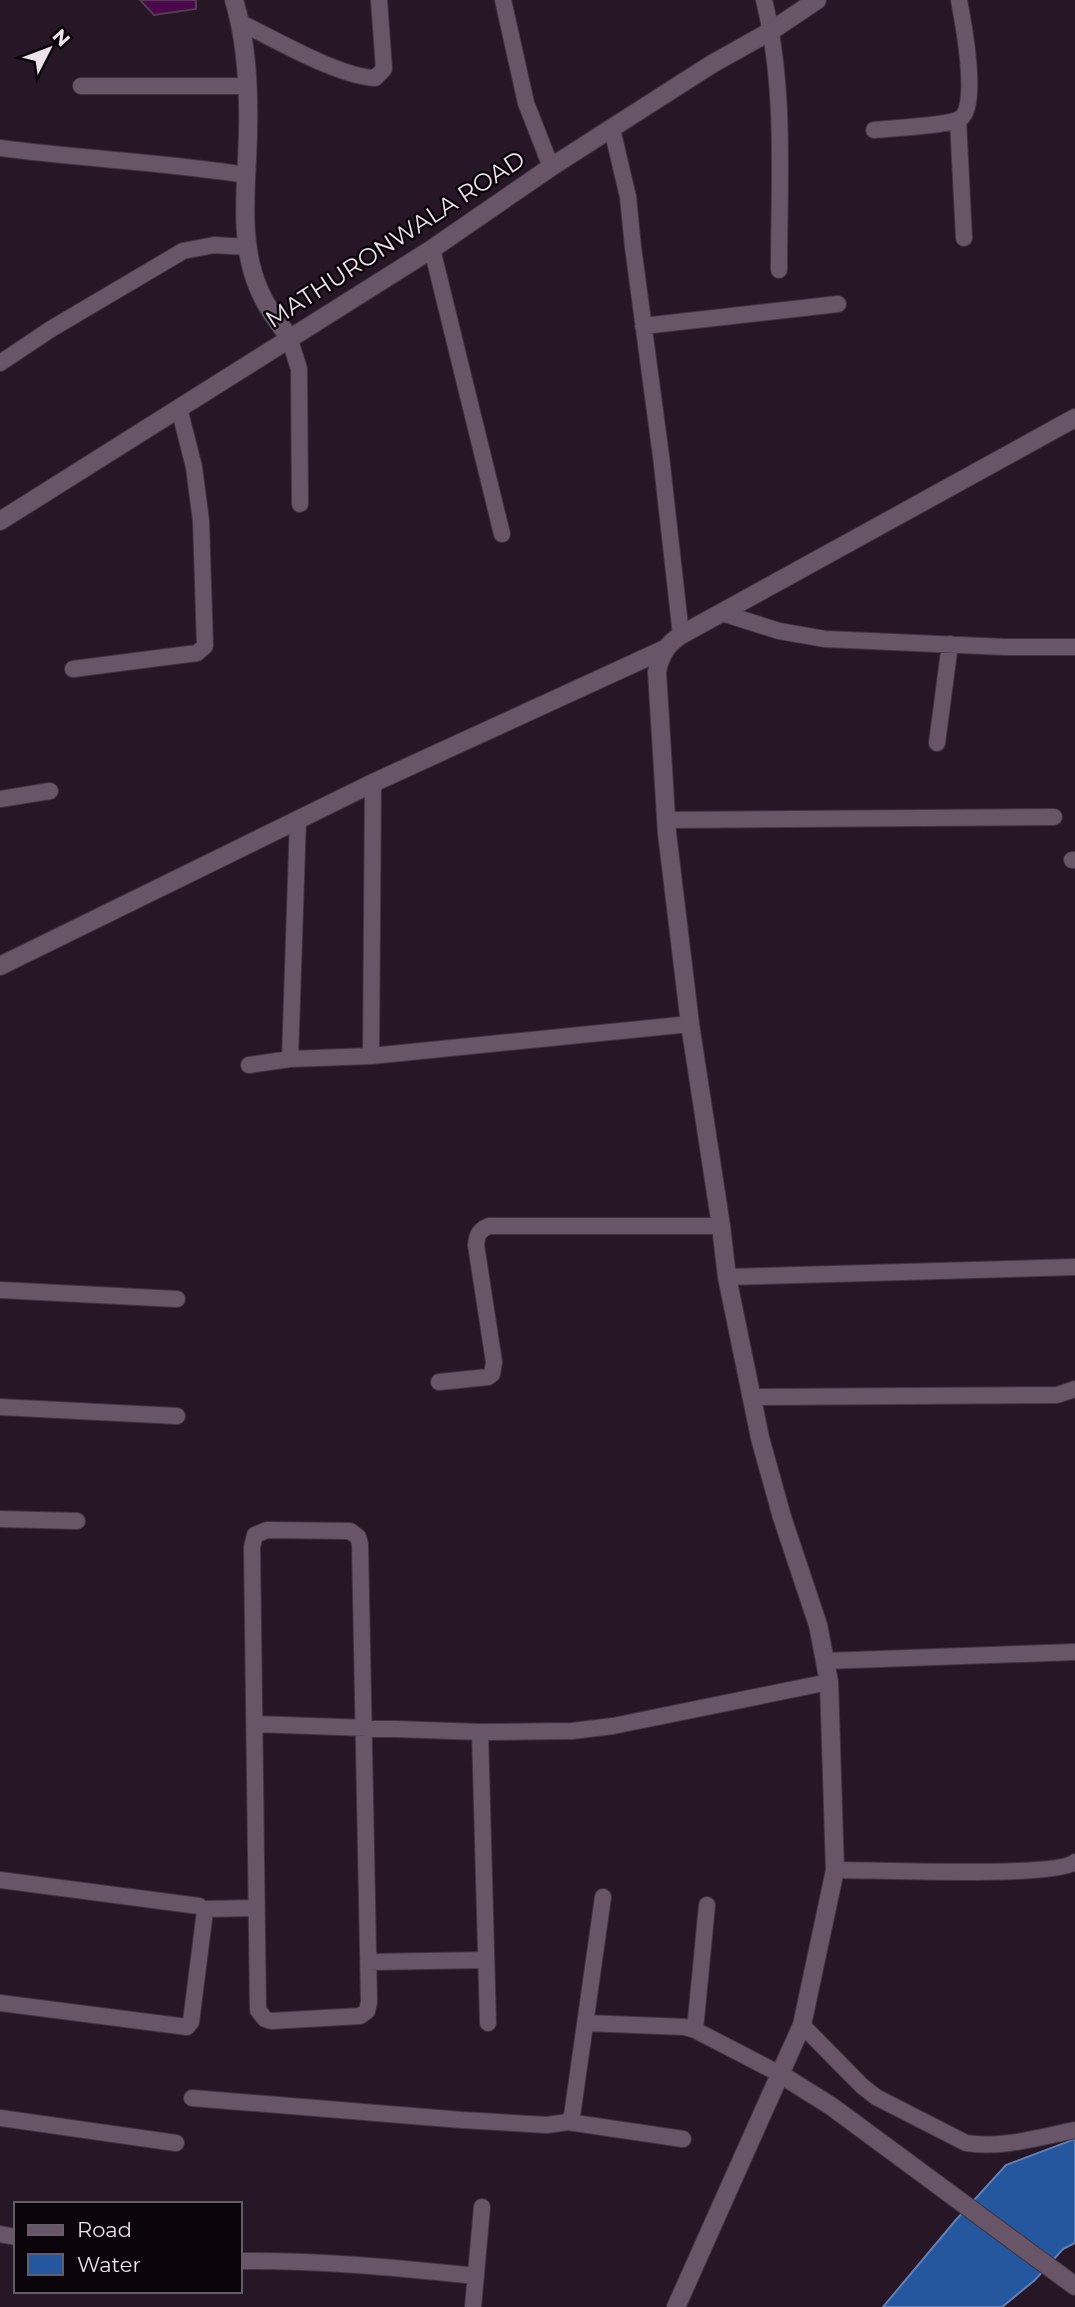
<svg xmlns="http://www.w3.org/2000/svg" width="1075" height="2307" font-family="Montserrat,sans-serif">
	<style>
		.water { fill: #25579f; stroke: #6180b6; stroke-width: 2 }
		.building { fill: #4d074e; stroke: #513f51; stroke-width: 2 }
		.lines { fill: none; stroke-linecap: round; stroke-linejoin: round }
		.street-casing { stroke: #403440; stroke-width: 18 }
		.secondary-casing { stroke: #403440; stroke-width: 20 }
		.street { stroke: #685567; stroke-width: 16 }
		.secondary { stroke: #685567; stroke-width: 18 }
		.labels { text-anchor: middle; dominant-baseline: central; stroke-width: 5; stroke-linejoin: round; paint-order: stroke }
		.street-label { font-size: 24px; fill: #ede1ec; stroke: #0b050b }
	</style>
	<rect width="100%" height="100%" fill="#261626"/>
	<path class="water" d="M1075,2139v104l-12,6 -28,31 -33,27h-119l72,-86 51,-56z"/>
	<path class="building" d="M140,0h56v9l-42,6z"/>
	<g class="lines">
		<g class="street-casing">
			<path id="street" d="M503,0l23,103 25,64
				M764,0c22,88 15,180 15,270
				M241,23c36,17 96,53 134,55l9,-9 -5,-69
				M81,86h167
				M958,120l6,118
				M612,129l16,68 5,50 28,209 20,179
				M874,130c17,-2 76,-4 87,-12 18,-13 2,-97 -2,-118
				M0,148c82,11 164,14 246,27
				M432,249l70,285
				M643,326l195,-22
				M289,337l10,32 1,135
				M0,363l51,-34 132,-78 31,-6 33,2
				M722,613l57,18 46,8 180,8h70
				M73,669l124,-16 8,-7 -4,-125 -7,-54 -15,-59
				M937,743l13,-99
				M373,783l-2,273 319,-32
				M0,799l50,-8
				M666,820l388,-3
				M1072,860h3
				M290,1059l8,-240
				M249,1065l41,-6 81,-3
				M727,1277l348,-10
				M0,1290l177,9
				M439,1382l49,-5 4,-3 2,-12 -18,-117c1,-10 3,-15 13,-19h232
				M751,1397l306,-2 18,-6
				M0,1407l177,9
				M0,1519l77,2
				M267,1530l83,1 8,6 2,7 9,458 -2,9 -7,5 -89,5 -6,-2 -7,-9 -6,-463 3,-12z
				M825,1661l250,-9
				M255,1724l225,8 92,-1 41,-5 216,-44
				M480,1732l8,291
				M835,1870c36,0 221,8 240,-8
				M0,1880l199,26 6,5 -14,111 -4,5 -187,-24
				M204,1909l52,-1
				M369,1962l117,-2
				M586,2023l99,4 10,3 85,44
				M802,2025l60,61 14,11 90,46c35,6 74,-6 109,-13
				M695,2030l12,-125
				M192,2098l270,22 85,5 21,-3 4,-6 31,-219
				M0,2118l176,25
				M568,2122l115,17
				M0,2234l16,3
				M240,2261c79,-1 157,7 236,15
				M473,2307l9,-100"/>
		</g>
		<g class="secondary-casing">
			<path id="secondary" d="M234,0c13,43 15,88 14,133 -1,50 -10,106 10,154 7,18 19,34 31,50
				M0,521l432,-272 119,-82 161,-103 59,-33 46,-31
				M0,966l373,-183 292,-134
				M780,2074l51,32 244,180
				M676,2307l126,-282 33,-155 -6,-188 -11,-57 -36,-108 -22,-79 -33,-161 -6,-51 -31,-202 -23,-191 -10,-161c3,-17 10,-28 24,-37l394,-217"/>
		</g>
		<use href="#street" class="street"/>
		<use href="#secondary" class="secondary"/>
	</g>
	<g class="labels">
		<g class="street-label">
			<text transform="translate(395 239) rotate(-33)">MATHURONWALA ROAD</text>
		</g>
	</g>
	<rect x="14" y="2202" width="228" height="91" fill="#0b050b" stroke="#655d65" stroke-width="2"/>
	<rect x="28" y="2225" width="35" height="10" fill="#685567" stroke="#655d65" stroke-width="2"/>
	<text x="77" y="2237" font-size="21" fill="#ede1ec">Road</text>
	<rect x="28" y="2254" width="35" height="21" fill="#25579f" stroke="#655d65" stroke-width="2"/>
	<text x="77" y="2272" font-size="21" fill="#ede1ec">Water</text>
	<g transform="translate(49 49) rotate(48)" stroke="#0b050b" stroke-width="5" paint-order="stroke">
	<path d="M0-5L12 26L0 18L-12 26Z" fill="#ede1ec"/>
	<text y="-10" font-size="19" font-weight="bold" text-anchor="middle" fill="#ede1ec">N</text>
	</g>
</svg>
